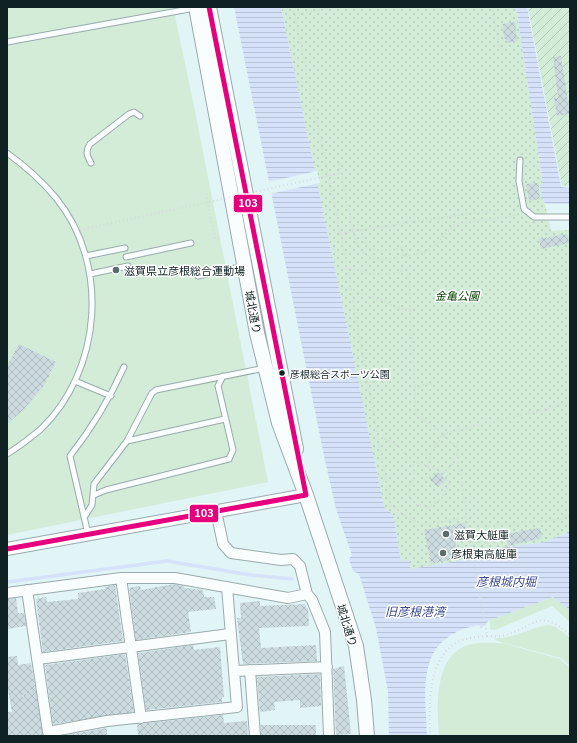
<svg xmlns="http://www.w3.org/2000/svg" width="577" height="743" font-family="Georgia,'Noto Sans JP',serif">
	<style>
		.grass { fill: #d2ecd8 }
		.park { fill: url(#park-dots) }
		.garden { fill: url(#garden-furrows) }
		.water { fill: url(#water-rules) }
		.pier { fill: #e1f4f6 }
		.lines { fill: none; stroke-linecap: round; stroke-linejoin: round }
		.stream { stroke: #d5e2fa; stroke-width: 3.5 }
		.building { fill: url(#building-cross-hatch) }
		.service-casing { stroke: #9aaaac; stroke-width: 7 }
		.minor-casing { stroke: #9aaaac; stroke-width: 12 }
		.tertiary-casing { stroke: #9aaaac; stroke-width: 14 }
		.secondary-casing { stroke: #9aaaac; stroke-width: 16 }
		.path { stroke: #d5dbdc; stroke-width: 2; stroke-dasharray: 1 3; stroke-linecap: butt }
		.service { stroke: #fafdfe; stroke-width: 5 }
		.minor { stroke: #fafdfe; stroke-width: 10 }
		.tertiary { stroke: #fafdfe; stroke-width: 12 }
		.secondary { stroke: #fafdfe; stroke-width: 14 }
		.path-bridge { stroke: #d5dbdc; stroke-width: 2; stroke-dasharray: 1 3; stroke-linecap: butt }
		.bus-1-casing { stroke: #fff; stroke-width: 8 }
		.bus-1 { stroke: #e5007d; stroke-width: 5 }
		.poi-dot { fill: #596b6d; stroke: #fff; stroke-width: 1.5 }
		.bus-dot { fill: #102123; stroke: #fff; stroke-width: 1.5 }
		.labels { text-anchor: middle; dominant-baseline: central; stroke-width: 3; stroke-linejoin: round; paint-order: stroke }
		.bus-label { font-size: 10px; fill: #102123; stroke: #fff; text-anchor: start }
		.poi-label { font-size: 11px; fill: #102123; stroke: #fff; text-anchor: start }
		.park-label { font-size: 11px; font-style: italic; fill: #064201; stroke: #fff }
		.street-label { font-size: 11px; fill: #102123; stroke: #fff }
		.water-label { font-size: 12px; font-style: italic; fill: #3c4b8c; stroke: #fff }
		.line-badge { stroke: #fff; stroke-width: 1.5 }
		.badge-label { font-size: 11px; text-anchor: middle; font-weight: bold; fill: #fff }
	</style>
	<defs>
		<pattern id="park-dots" width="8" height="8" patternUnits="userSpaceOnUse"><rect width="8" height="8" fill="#d2ecd8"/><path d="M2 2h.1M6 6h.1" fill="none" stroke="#b3cab9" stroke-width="1.8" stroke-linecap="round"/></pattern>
		<pattern id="garden-furrows" width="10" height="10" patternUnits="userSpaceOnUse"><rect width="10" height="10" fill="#d2ecd8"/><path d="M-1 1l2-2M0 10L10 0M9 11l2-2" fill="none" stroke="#b3cab9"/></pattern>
		<pattern id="water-rules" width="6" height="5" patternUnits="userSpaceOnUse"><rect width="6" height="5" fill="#d5e2fa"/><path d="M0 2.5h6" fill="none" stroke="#b6c2d6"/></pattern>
		<pattern id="building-cross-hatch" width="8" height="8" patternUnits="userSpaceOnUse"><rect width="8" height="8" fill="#ccdbe0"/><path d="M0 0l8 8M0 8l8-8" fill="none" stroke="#aebcc0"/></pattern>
	</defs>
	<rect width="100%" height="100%" fill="#e1f4f6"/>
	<path class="grass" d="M7,7h166l22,104 73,371 -261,53z
		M553,597l17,13v12l-18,-16 -57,24 -5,-1v-9z
		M548,625l8,2 14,11v28l-9,-8 -64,-17 -3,-3c20,1 35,-10 54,-13z
		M503,643l57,16 10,9v68h-131c-2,-25 -5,-73 22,-88 12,-7 29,-5 42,-5z"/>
	<path class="park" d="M281,7h235l27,177 -2,1c2,15 7,29 10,46l19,-1v301l-24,11 -41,5 -41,13 -54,9 -9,-8 -8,-46 -9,-8z"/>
	<path class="garden" d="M528,7h42v178l-8,1z"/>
	<path class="water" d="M234,7h47l103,500 9,8 8,46 8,-1 1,9 54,-9 41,-13 41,-5 24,-11v79l-17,-13 -63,23 -9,8 -2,-3c-64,12 -54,62 -52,111h-38l-1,-45 -12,-63 -17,-54 -6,-3 -4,-12 3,-4 -16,-46 -12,-53z
		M516,7h11l34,180 9,1v16h-24l-3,-3 -3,-16 3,-1z"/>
	<path class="pier" d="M317,171l3,12 -50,11 -2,-12z"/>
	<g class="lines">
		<path class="stream" d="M7,582l160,-21 84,14 41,4"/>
	</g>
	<path class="building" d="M515,22l2,19 -10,2 -1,-4h-2l-1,-15z
		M561,56l9,58 -13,2 -3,-18h4l-5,-41z
		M538,183l2,16 -11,2 -3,-17z
		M567,234l2,9 -28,6 -2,-10z
		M19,344l37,18 -13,25 -20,23 -16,14v-58z
		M438,472l8,8 -8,7 -8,-7z
		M465,523l3,15 -13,3 3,17 -27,6 -7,-34z
		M540,528l2,10 -34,8 -3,-12z
		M174,584l10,2v2l19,2 1,7h10l2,12 -28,3 3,20 -55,8 -7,-52 11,-2 1,4z
		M115,585l8,56 -80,11 -7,-53 10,-2 1,5 31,-3v-6l27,-4v-2z
		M16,598l2,15h6l2,13 -19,3v-30z
		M260,601v5l45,-2 1,4 2,1 1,17 -50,2 2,20 55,-3 1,16 -74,3 -6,-46h4l-1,-15z
		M193,645l1,5 26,-3 4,50h-2v5l-76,8 -8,-57z
		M125,654l9,58 -81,12 -8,-59z
		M17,656l1,9 13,-2 12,73h-36v-24h5l-5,-28v-27z
		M344,666l7,68 -15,1 -3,-66z
		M320,674l1,32 -21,2v-8l-26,2 1,8 -15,2 -3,-35z
		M223,715l1,8 23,-2 1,15h-110l-1,-12z
		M261,725h55v11h-55z
		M107,728v8h-45z"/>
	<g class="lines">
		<g class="service-casing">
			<path id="service" d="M7,42l188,-34
				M7,153c18,13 35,28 49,45 54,66 46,172 -15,231 -11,9 -22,18 -34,25
				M520,160l-1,21 5,28 10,8h36
				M91,163c-4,-7 -6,-12 -1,-19l39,-30 5,-2 6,4
				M86,256l39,-8
				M126,257l65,-14
				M90,274l38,-8
				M198,276l46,-10
				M75,381l36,15
				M127,441l98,-22
				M94,495l12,-5 123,-31 4,-9 -15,-64 5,-10
				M85,516l7,-11 2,-21 33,-43 25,-48 4,-3 109,-22
				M88,534l-18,-78c22,-28 39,-56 54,-89"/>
		</g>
		<g class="minor-casing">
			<path id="minor" d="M216,511l7,33 8,9 50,7 12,-1 7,7 7,28 5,6 13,32 4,104
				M121,578l20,140
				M27,590l21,142 59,-11 130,-14 -10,-120
				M7,593l114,-15h54l113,20 19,-4
				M38,659l192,-25
				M250,670l5,66
				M234,671l93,-4"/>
		</g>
		<g class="tertiary-casing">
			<path id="tertiary" d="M7,549l299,-54"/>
		</g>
		<g class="secondary-casing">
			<path id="secondary" d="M196,7l61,326 22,90 27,72 50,151 8,54 3,36
				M209,7l87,442"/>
		</g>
		<path class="path" d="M293,7l49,234 48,263 16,13 18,8 43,-8 3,22 18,-13 74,-7 8,-4
			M492,7l6,37 5,5
			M295,15l40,-8
			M339,164l2,9
			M206,194l9,44 5,-1
			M362,230c2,26 21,22 40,18l2,8
			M340,233l154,-23 2,7
			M354,235c9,30 25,26 52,21 9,-2 18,-3 26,-8 10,-7 13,-18 25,-24l61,-9
			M346,267c25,7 37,11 62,2l8,145 27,20 13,13 11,70
			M350,289l61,23
			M415,387l19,-4
			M378,435l17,9 18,17 1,16 -6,13 2,9 6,6 13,2 13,-9 7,-15 -5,-10 13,-15
			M413,461l31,11
			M427,466l6,-17 10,-15 127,-31
			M487,636c6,0 13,1 19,-1 31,-10 33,-27 64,0
			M7,699l16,-3 8,-6
			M430,736c0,-31 -4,-71 24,-92 9,-6 23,-7 33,-8l-17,-97"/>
		<use href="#service" class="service"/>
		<use href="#minor" class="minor"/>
		<use href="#tertiary" class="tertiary"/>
		<use href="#secondary" class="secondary"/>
		<path class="path-bridge" d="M80,230l261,-57 13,62"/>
		<g class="bus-1-casing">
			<path id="bus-1" d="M7,549l299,-54 -97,-488"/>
		</g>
		<use href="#bus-1" class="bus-1"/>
	</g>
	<g class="poi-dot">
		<circle cx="116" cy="270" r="4"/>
		<circle cx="446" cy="534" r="4"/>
		<circle cx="443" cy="553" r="4"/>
	</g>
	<circle class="bus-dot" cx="282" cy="373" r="3.5"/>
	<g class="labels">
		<g class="bus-label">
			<text x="290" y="373">彦根総合スポーツ公園</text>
		</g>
		<g class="poi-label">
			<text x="124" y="270">滋賀県立彦根総合運動場</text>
			<text x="454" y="534">滋賀大艇庫</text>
			<text x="451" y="553">彦根東高艇庫</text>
		</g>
		<g class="park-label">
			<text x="457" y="295">金亀公園</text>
		</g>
		<g class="street-label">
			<text transform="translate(254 312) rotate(79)">城北通り</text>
			<text transform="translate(348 625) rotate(73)">城北通り</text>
		</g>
		<g class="water-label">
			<text x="506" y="580">彦根城内堀</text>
			<text x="415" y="610">旧彦根港湾</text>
		</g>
	</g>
	<g class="line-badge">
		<rect x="233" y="194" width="30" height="19" rx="4" fill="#e5007d"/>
		<rect x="189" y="504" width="30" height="19" rx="4" fill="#e5007d"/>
	</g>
	<g class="badge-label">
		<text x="248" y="207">103</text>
		<text x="204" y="517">103</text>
	</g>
	<rect width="577" height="743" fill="none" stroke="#102123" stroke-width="16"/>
</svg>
